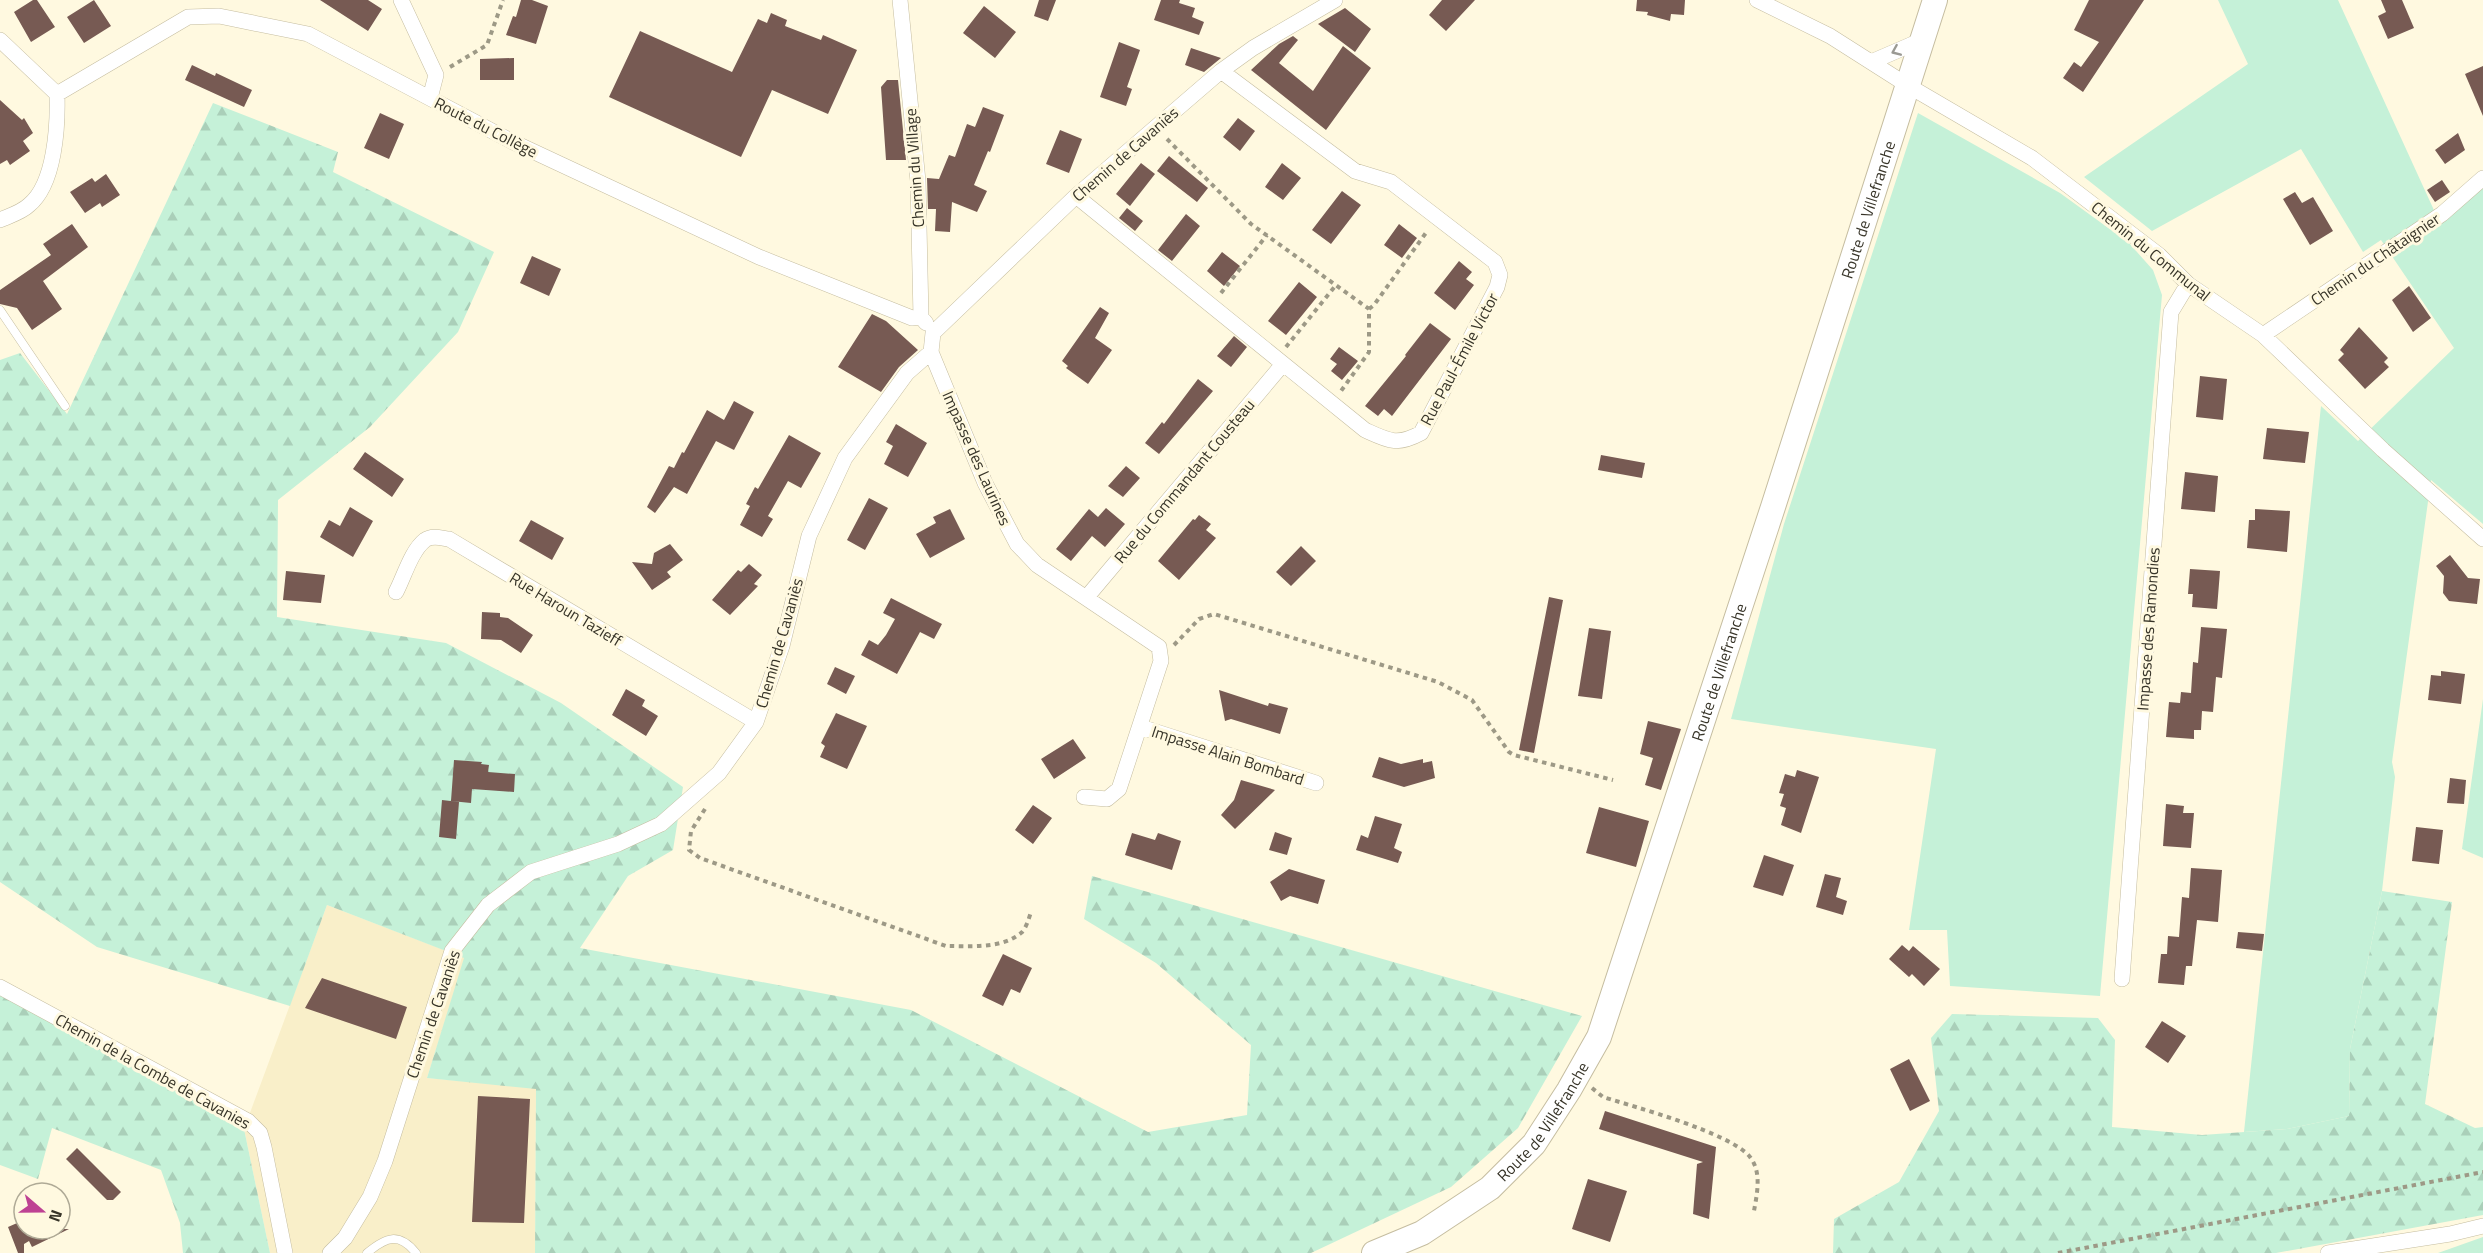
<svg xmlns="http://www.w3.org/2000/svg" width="2483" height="1253" font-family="'Titillium Web',sans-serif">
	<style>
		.built { fill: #f9efc9 }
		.green { fill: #c5f1d8 }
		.forest { fill: url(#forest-firs) }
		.building { fill: #775a53 }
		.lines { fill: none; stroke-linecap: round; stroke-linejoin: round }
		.service-casing { stroke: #c5bda0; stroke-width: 9 }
		.minor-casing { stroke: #c5bda0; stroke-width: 16 }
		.primary-casing { stroke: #c5bda0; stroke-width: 26 }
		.path { stroke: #9d9986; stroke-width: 4; stroke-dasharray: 4.5 4.5; stroke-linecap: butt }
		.service { stroke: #fff; stroke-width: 8 }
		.minor { stroke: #fff; stroke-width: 15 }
		.primary { stroke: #fff; stroke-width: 24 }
		.oneway { stroke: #9b9a94 }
		.labels { text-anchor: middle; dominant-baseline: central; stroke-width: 6; stroke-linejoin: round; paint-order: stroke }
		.street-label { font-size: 16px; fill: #373428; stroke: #fff9e0 }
	</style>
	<defs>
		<pattern id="forest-firs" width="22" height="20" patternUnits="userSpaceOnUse" patternTransform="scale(1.5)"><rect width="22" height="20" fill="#c5f1d8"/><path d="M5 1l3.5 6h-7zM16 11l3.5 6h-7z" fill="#aacfb9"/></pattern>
	</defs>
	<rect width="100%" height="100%" fill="#fff9e0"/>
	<path class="built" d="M327,905l138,53 -38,120 109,10 -1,165h-265l-26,-124z"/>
	<path class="green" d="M2218,0h120l100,219 45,-31v336l-52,-44 -39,282 3,15 -13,114 -32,158 -1,67 -62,13 -43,3 77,-726 37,35 96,-93 -73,-108 -18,12 -62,-103 -149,82 -68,-54 164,-113z
		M1918,113l142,80 69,50 24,27 9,25 -62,701 -150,-10 -3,-56h-38l27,-181 -205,-30 53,-195z
		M2483,699v159l-21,-9z
		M2483,1237v16h-45z"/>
	<path class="forest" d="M213,103l125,49 -5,20 161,80 -36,80 -88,95 -92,73 -1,117 169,26 115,60 122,84 -10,63 -45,26 -48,72 331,62 237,122 99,-17 4,-70 -95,-82 -72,-44 8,-43 490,140 -64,112 -67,59 -140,66h-776l1,-164 -109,-11 37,-120 -137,-53 -37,101 -193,-59 -97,-65v-522l20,-7 47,61z
		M2382,891l70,11 -27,202 50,24 8,-1v88l-207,38h-443l1,-34 65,-37 40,-71 -8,-73 21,-24 146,4 17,22 -3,87 90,8 85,-6 62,-13 1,-67z
		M0,992l244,137 26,124h-87l-3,-30 -19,-53 -109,-42 -14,51 -38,-14z"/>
	<path class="building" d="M33,0h4l18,27 -24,15 -17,-30z
		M94,0l17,26 -27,17 -17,-26z
		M320,0h48l14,9 -14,22z
		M521,0h11l16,6 -12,38 -30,-9 7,-19 3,1z
		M1039,0h17l-8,21 -14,-5z
		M1161,0h19l-1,3 16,5 -3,9 12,5 -5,13 -45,-15z
		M1442,0h33l-29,31 -17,-16z
		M1637,0h48l-1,15 -13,-1 -1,7 -23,-6 1,-3 -12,-1z
		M2089,0h55l-61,92 -20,-14 11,-16 7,5 18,-25 -25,-12z
		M2381,0h21l12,28 -26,11 -10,-23 8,-4z
		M984,6l32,26 -21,26 -32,-25z
		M1345,8l26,21 -16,23 -37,-28z
		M771,13l16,7 -2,6 36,14 2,-5 34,15 -29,64 -56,-24 -31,67 -132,-60 31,-66 92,41 26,-53 9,4z
		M1293,36l5,4 -19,23 34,28 30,-45 28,22 -45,62 -75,-60 28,-26z
		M1119,42l21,8 -13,37 5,2 -6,17 -26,-9z
		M1191,48l30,10 -17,14 -19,-7z
		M514,58v22h-34v-21z
		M192,65l23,11 1,-3 36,17 -8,17 -59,-27z
		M2483,66v50l-18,-42z
		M887,80h11l8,80h-20l-5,-73z
		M0,100l22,20 2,-2 9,15 -10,8 7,10 -20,14 -3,-5 -7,4z
		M983,107l21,8 -14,37 -2,-1 -14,34 13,6 -10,21 -25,-10 -2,30 -15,-1 1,-22h-8l-1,-31 12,1 10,-24 6,2 12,-33 8,3z
		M380,113l24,11 -15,35 -25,-11z
		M1238,118l17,13 -15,20 -17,-14z
		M1060,130l22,9 -13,34 -23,-9z
		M2458,133l7,17 -20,14 -10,-14z
		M1169,156l39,32 -11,14 -40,-31z
		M1141,163l14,11 -25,32 -14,-12z
		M1282,163l19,15 -18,22 -18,-13z
		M106,174l14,21 -18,12 -2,-4 -15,10 -15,-21 22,-14 3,4z
		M2442,180l8,12 -15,10 -8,-12z
		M1342,191l19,14 -30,39 -19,-14z
		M2295,192l7,11 11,-6 20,34 -23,14 -27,-46z
		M1127,208l16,13 -8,10 -16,-13z
		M1186,214l14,12 -28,35 -14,-11z
		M72,224l16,23 -45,34 19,28 -30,21 -15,-22 -17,-4v-14l51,-35 -8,-11z
		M1399,224l18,14 -15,20 -18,-13z
		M1222,252l18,14 -16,20 -17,-15z
		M532,256l29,13 -12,27 -29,-13z
		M1459,261l13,11 -6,7 8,6 -19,25 -21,-17z
		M1299,282l18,15 -31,38 -18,-14z
		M2409,286l22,32 -18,14 -21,-32z
		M1100,307l9,6 -14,25 17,12 -24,34 -22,-16 2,-2 -6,-5z
		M872,314l14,7 32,29 -19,17 -18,25 -43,-25z
		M1430,323l21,16 -59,77 -8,-7 -6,7 -13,-10 41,-50 -1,-1z
		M2359,327l29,31 -4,4 5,5 -24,22 -27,-29 6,-6 -4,-4z
		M1234,336l13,11 -16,20 -14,-11z
		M1339,347l19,14 -16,19 -11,-9 6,-7 -7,-5z
		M2200,376l27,3 -4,41 -27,-3z
		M1198,379l15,12 -54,63 -14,-11 17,-21 2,2z
		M734,401l20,11 -20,38 -18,-9 -29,53 -13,-7 -19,26 -8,-6 22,-41 5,2 8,-16 2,1 23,-43 17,10z
		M896,424l31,19 -19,34 -24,-13 9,-18 -7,-4z
		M2267,428l42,4 -4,31 -42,-4z
		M789,435l32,18 -20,35 -13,-7 -20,35 5,3 -11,18 -22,-12 10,-19 -4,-2 9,-17 3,2z
		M365,452l39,27 -12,18 -39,-28z
		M1601,455l44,8 -3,15 -44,-8z
		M1126,466l14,12 -17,19 -15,-11z
		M2185,472l33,4 -3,36 -34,-3z
		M869,498l19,10 -23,42 -18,-10z
		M350,507l23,14 -20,36 -33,-20 9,-17 11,6z
		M1106,508l19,16 -20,23 -13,-11 -21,25 -15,-12 33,-40 9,8z
		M950,509l15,30 -35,19 -14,-24 20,-11 -3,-6z
		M2255,509l35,2 -3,41 -40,-4 2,-28h6z
		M1199,515l12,9 -5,6 10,8 -37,42 -21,-19 35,-42 2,1z
		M531,520l33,18 -12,22 -33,-19z
		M670,544l13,16 -16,12 4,5 -19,13 -20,-28 20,2 2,-11z
		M1301,546l15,15 -25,25 -15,-14z
		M2450,555l18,23 12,1 -3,25 -28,-3 -6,-8 1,-17 -8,-10z
		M749,564l13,11 -8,9 4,2 -28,29 -18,-15 26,-30 3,2z
		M2190,569l30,2 -3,38 -25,-2 1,-13h-5z
		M286,571l39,4 -4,28 -38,-3z
		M1549,597l14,3 -29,153 -15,-3z
		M891,598l51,26 -8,15 -14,-7 -23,42 -36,-19 8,-15 9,5 8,-10 9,-16 -12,-6z
		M482,612l18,1v4l8,1 25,17 -12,18 -20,-13 -20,-1z
		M2201,627l26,2 -5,49 -6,-1 -3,35 -11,-1 -1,19h-7v9l-28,-2 3,-35 11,1 1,-11 10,1 2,-31 5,1z
		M1589,628l22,3 -9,68 -24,-3z
		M835,667l20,9 -9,18 -19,-10z
		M2441,671l24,3 -4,30 -33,-4 3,-25 10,1z
		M626,689l19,11 -3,6 16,10 -12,20 -34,-21z
		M1219,690l49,16 1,-3 19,5 -8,26 -49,-15 -6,2z
		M836,713l31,13 -20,43 -27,-12 5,-11 -4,-3z
		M1648,721l33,8 -20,61 -16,-5 8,-27 -13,-4z
		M1073,739l13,19 -32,21 -13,-20z
		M1379,757l22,7 22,-5v4l9,-2 3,17 -31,9 -32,-10z
		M454,760l28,2 -1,2 8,1 -1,7 27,2 -1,18 -42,-3 -1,14 -20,-2z
		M1797,770l22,7 -18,56 -20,-8 5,-17 -6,-2 4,-12 -5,-1 6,-19 10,3z
		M2450,778l16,2 -2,24 -17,-1z
		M1241,780l34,10 -40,39 -14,-14 13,-15z
		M442,800l17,2 -3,37 -17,-2z
		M2166,804l18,2 -1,7h11l-3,35 -28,-2z
		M1033,805l19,13 -19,26 -18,-14z
		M1599,807l50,14 -13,46 -50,-14z
		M1375,816l27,8 -8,24 8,4 -4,11 -42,-13 5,-15 7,3z
		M2416,827l27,3 -4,34 -27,-3z
		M1275,832l17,6 -5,17 -18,-5z
		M1132,833l23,7 3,-7 23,8 -9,29 -47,-15z
		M1764,855l30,10 -11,31 -30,-9z
		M2191,868l31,2 -4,52 -21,-2 -5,46h-6l-2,19 -26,-2 3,-29h6l1,-18 11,1 3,-40 7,1z
		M1289,869l36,11 -7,24 -28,-8 -9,5 -11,-19z
		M1825,874l16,4 -5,19 11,4 -4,14 -27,-8z
		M2238,932l26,2 -2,17 -26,-3z
		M1902,945l7,6 4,-5 27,23 -16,17 -12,-12 -3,3 -20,-18z
		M1003,954l29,14 -12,25 -9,-4 -8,17 -21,-10z
		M322,978l85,29 -11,32 -91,-31z
		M2162,1021l24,15 -18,27 -23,-16z
		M1909,1059l21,42 -20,10 -20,-42z
		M478,1096l52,3 -6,124 -52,-1z
		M1605,1111l111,36 -7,72 -16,-5 4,-50 6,-2 -104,-33z
		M77,1148l44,44 -8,8h-6l-41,-41z
		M1588,1179l39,12 -17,51 -38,-13z
		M24,1220v9h45l-37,18 -3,-6 -5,3v9h-6l-10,-26z"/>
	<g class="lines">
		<g class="service-casing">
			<path id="service" d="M0,310l65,96
				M367,1253c19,-16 32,-21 49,0"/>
		</g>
		<g class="minor-casing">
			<path id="minor" d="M401,0l35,75 -6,23
				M900,0l18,181 3,136 5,6
				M1757,0l73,36 77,49 125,73 127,97 29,29 75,51 120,115 100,89
				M0,40l57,54c1,32 -2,90 -28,111 -7,7 -20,11 -29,15
				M1871,62l51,-22
				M57,94l131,-77 31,-1 89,18 205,108 246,115 153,61 9,-1
				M1076,196l289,234c24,11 32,16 56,3l76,-146 3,-12 -5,-13 -104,-80 -36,-11 -134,-100
				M933,333l-2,19 54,131 32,61 20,21 122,82 2,14 -42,128 -12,10 -23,-2
				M933,333l143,-137 145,-125 32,-23 82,-48
				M2263,335l179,-121 41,-36
				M396,592c8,-15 15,-41 29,-52 7,-5 16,-2 24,-1l307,183
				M1086,598l197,-234
				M1141,727l175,56
				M2122,979l49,-667 17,-28
				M0,987l248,134 12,12 4,14 21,106
				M330,1253l15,-15 25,-41 15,-36 67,-210 36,-46 43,-33 87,-28 43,-20 58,-51 37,-51 26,-76 27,-110 36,-78 62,-85 24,-21
				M2328,1253l122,-19 33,-8"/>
		</g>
		<g class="primary-casing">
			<g id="primary">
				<path id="s1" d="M1374,1253l48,-20 68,-45 44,-44 35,-54 30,-53 174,-530 162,-507"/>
			</g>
		</g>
		<path class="path" d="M450,67l37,-22 16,-45
			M1167,139l84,85 118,85v43l-28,39
			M1221,293l46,-58
			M1369,309l5,-4 54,-75
			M1286,347l50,-62
			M1174,645l25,-26 15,-5 224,68 34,18 37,52 5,3 99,25
			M705,809l-14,22 -2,19 11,8 246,88c24,0 56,3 75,-13 5,-4 8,-15 10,-21
			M1592,1088l11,9c32,10 128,36 147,60 12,15 7,37 4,54
			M2058,1253l425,-81"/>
		<use href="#service" class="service"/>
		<use href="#minor" class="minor"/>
		<use href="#primary" class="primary"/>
	</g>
	<defs><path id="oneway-chevron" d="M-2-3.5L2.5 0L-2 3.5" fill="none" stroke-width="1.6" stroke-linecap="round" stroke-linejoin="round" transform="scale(1.5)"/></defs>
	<use class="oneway" href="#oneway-chevron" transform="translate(1896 51) rotate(157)"/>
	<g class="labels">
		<g class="street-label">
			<text transform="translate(486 127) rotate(27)">Route du Collège</text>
			<text transform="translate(1125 154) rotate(-41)">Chemin de Cavaniès</text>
			<text transform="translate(914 168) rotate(-94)">Chemin du Village</text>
			<text stroke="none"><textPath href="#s1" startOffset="1191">Route de Villefranche</textPath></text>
			<text transform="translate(2151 251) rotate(39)">Chemin du Communal</text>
			<text transform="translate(2375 259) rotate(-34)">Chemin du Châtaignier</text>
			<text transform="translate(1459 359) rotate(-62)">Rue Paul-Émile Victor</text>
			<text transform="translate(977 458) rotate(66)">Impasse des Laurines</text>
			<text transform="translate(1184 481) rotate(-50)">Rue du Commandant Cousteau</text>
			<text transform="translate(566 609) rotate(31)">Rue Haroun Tazieff</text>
			<text transform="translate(2148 629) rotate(-86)">Impasse des Ramondies</text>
			<text transform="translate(779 643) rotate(-74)">Chemin de Cavaniès</text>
			<text stroke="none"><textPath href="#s1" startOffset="705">Route de Villefranche</textPath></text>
			<text transform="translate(1228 755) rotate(18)">Impasse Alain Bombard</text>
			<text transform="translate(433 1014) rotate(-71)">Chemin de Cavaniès</text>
			<text transform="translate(153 1071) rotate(29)">Chemin de la Combe de Cavanies</text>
			<text stroke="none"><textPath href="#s1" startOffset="219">Route de Villefranche</textPath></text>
		</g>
	</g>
	<g transform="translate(42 1211) rotate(110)"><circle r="28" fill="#fff9e0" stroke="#afaa96" stroke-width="1.5"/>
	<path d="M0-4.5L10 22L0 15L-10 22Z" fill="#be4293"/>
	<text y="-9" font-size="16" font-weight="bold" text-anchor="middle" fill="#373428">N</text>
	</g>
</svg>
